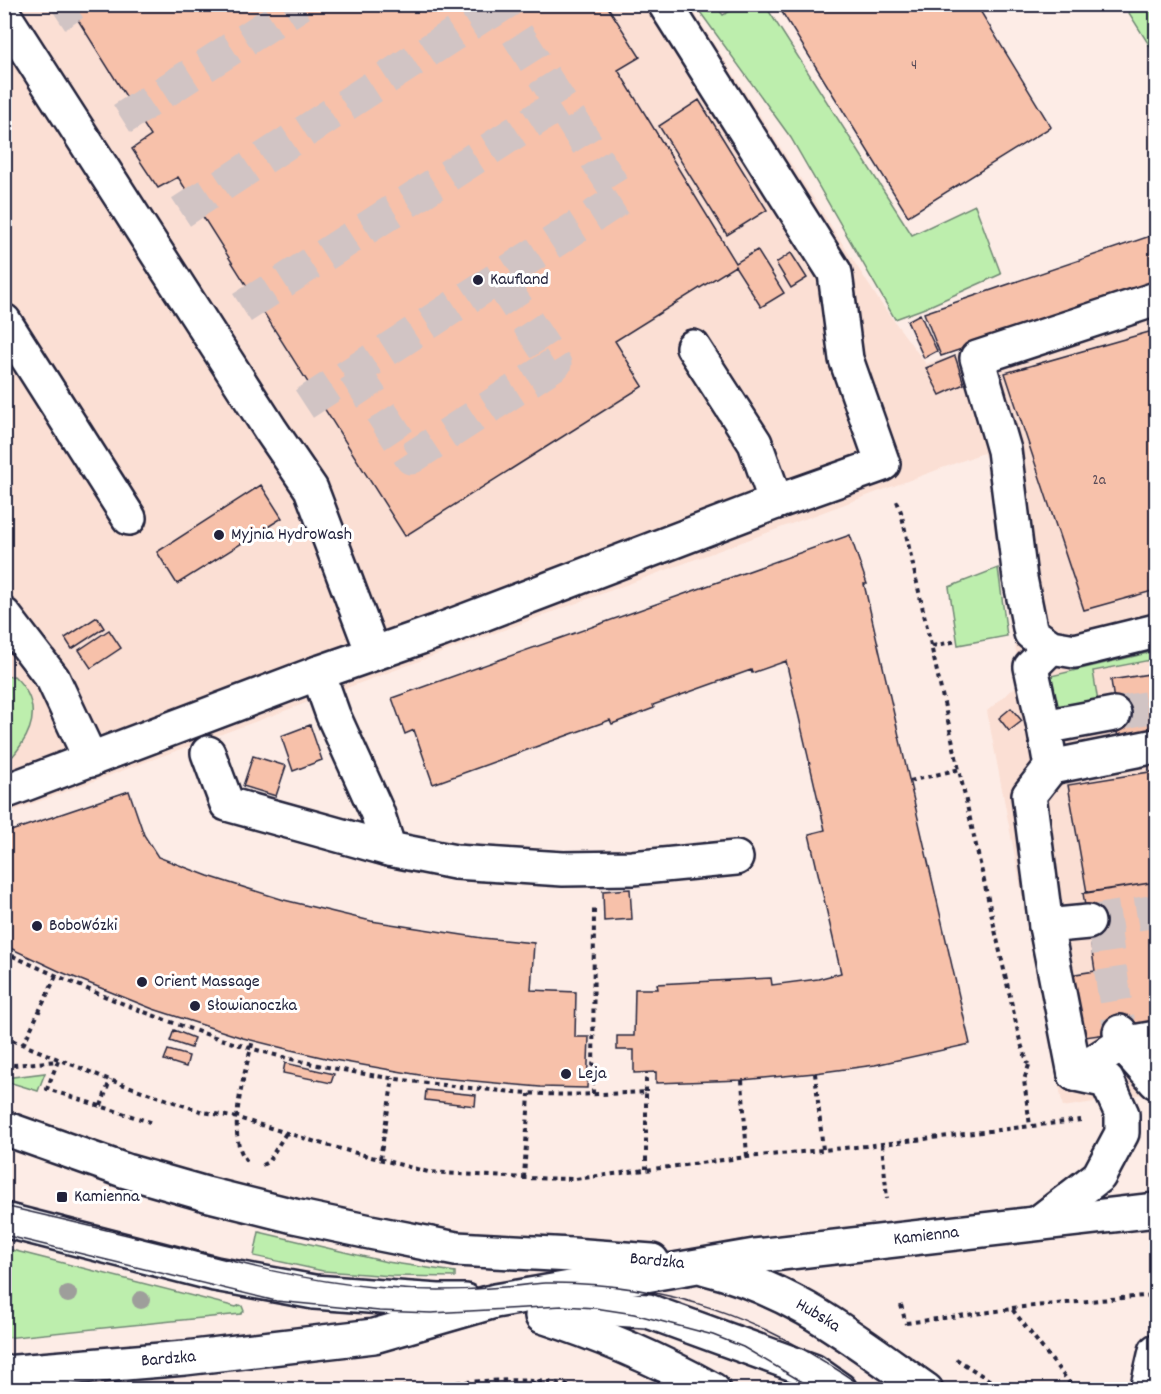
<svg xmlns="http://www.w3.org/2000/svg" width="1161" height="1394" font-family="Dekko,sans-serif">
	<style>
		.built { fill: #fbdfd4 }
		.green { fill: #bdeead; stroke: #708874; stroke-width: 1.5 }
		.building { fill: #f7c1aa; stroke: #22223b; stroke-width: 1.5 }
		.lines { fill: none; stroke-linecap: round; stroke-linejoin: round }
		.minor-tunnel { stroke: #d1c4c4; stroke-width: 33; stroke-dasharray: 33 16; stroke-linecap: butt }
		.minor-casing { stroke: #22223b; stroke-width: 38 }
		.path { stroke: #22223b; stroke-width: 4; stroke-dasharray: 4.5 4.5; stroke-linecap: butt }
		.minor { stroke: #fff; stroke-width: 33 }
		.tram { stroke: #22223b; stroke-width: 1.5 }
		.tree { fill: #9e9e9b }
		.poi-dot { fill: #22223b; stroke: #fff; stroke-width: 2 }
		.labels { text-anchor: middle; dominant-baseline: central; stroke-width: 6; stroke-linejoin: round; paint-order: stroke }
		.number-label { font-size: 15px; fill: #574a57 }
		.poi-label { font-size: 18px; fill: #22223b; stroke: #fff; text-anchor: start }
		.street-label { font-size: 18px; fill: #22223b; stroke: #fff }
	</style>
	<rect width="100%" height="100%" fill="#fdece6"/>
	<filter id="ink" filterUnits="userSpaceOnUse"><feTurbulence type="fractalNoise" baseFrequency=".0167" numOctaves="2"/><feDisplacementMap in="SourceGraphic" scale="12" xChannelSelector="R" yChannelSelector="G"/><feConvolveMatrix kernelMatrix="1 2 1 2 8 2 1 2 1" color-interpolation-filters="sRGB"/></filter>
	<g filter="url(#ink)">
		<path class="built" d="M5,5h684l191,297 46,62 230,-71v799l-93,15 -76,-396 33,-28 -28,-216 -9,-14 -978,361z"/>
		<path class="green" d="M695,5h20l8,10 18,-10h24l147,230 63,-30 26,69 -76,34 -30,11 -104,-181z
			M1124,5h32v51z
			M998,568l9,68 -49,9 -9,-58z
			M1156,651v8l-63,12 5,31 -48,6 -3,-31z
			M14,676c22,21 24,44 7,69 -5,7 -8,13 -16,16v-84z
			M45,1073l-7,18 -33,-10v-3z
			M259,1232l128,30 68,10v5l-63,-1 -69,-5 -69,-15z
			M4,1248l232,59 4,-2 2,1 2,5 -3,3 -236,24z"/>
		<path class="building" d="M68,4h538l34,53 -22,13 118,193 21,-13 27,43 -23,14 -26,-41 -120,75 28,45 -238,150 -227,-359 -20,11 -26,-39 19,-13z
			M704,4h16l-11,8z
			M777,4h199l75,123 -143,89z
			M699,100l68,110 -40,25 -68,-109z
			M1156,234v49l-215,73 -17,-43z
			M791,253l16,25 -16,10 -15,-25z
			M920,314l17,37 -13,7 -17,-37z
			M1156,330v260l-72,20 -79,-237z
			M955,356l9,28 -24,11 -14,-27z
			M261,485l21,33 -105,66 -20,-32z
			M850,535l17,49h-3l106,460 -95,21 -60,8 -73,7 -86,3v-11l-22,1v-23h-17v-14h17l1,-47h23l-1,-5 114,-6 1,7 46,-6 23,-6 -32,-139 16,-4 -39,-169 -34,12 -1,-3 -98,35 1,3 -42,16 -2,-4 -177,64 -19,-54 -9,4 -13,-36z
			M97,617l7,11 -32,21 -7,-11z
			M109,630l12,18 -30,20 -12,-18z
			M1156,673v59l-38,6 -6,-36 2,-1 -3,-21z
			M1011,708l11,13 -13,10 -10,-13z
			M310,725l12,35 -29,11 -12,-35z
			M253,756l33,10 -10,30 -33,-10z
			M1156,771v111l-69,11 -19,-108z
			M129,791l15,44 14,22 50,19 76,24 87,21 111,17 52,5 -3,47 45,2 -1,45h14l-2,51 -47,-1 -109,-10 -97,-17 -43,-10 -48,-12 -90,-29 -92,-37 -51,-24 -6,-15v-110l4,9z
			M1156,882v145l-78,11 -9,-63 26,-4 -12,-78z
			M630,889l2,30 -28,2 -1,-30z
			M174,1030l20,8 -3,10 -21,-7z
			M168,1050l21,6 -3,11 -22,-7z
			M285,1063l49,11 -3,9 -48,-10z
			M426,1090l50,5 -1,11 -50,-6z"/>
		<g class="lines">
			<path class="minor-tunnel" d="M56,16l18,-12
				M122,119l179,-115
				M181,212l318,-207
				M242,308l319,-205
				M354,371l57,87 144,-94 -57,-86
				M304,404l317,-206 -123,-194
				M1114,714l42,-8
				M1103,920l17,112
				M1088,922l68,-11"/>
			<g class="minor-casing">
				<g id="minor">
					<path d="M4,15l266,414 41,60 62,164"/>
					<path d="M1156,299l-179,59 27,92 16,128 11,55 20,14 24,4 81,-20"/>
					<path d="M4,321l125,197"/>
					<path d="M693,347l62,96 21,59"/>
					<path d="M4,615l49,64 38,81"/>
					<path d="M318,673l15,42 44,97 12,37 66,13 108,7 69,-1 104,-10"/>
					<path d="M1044,727l-13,-60 20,-20"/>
					<path d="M208,753l19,51 162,45"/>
					<path d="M1051,767l105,-21"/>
					<path d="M4,792l314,-119 123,-43 335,-128 107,-38 -37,-105 -11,-86 -170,-269"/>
					<path d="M1046,926l42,-4"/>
					<path d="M1120,1032l2,12 34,38"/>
					<path d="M1075,1074l-29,-148 -17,-131 22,-28 -7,-40 70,-13"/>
					<path d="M1075,1074l47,-30 34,-6"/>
					<path d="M4,1128l122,43 80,23 88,22 76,16 86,17 116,6 80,6"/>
					<path d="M4,1220l211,54 99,18 124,9h27"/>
					<path d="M1038,1223l61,-47 23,-43v-19l-15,-33 -32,-7"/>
					<path id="s1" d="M706,1268c89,22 147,71 220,122"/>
					<path d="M546,1305l102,6 165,60 27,19"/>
					<path d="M542,1316c59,19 117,44 171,74"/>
					<path id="s2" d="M4,1373l181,-15 189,-22 121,-35 260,-45 401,-46"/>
					<path d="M1147,1390l9,-39"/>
				</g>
			</g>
			<path class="path" d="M897,501l4,11 119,529 8,23
				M932,646l25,-5
				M910,781l50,-12
				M4,952c80,37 161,71 246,96 89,26 185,38 278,45 39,3 79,1 118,-1v77
				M4,1037l106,43 93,32 35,6 88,27 102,27 96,6 51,1 172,-22 119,-11 215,-26
				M23,1045l33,-69
				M58,1061l-11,28 103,33
				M4,1063l10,2 44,-4
				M1029,1065l-5,15 6,46
				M815,1073l8,77
				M742,1080l5,77
				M646,1092v-20
				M593,1094l1,-185
				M101,1106l9,-26
				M882,1144l5,55
				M380,1159l13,-81
				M247,1161c-23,-25 -1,-91 6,-121
				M262,1165l6,-3 18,-29
				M524,1178l5,-84
				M901,1305l5,19
				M1012,1308l143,-13
				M906,1323l106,-14 63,81
				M956,1359l49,31
				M533,1381v9
				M376,1390c62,-5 154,-19 212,0"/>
			<use href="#minor" class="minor"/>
			<path class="tram" d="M4,1206c58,13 115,27 173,41 64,17 129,34 196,40 43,4 88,4 131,0 14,-1 27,-3 41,-4 123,-2 223,36 322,107
				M4,1235l272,66 103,10 52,2 132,-7 32,2 39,6 79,21 30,12 73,43"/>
		</g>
		<g class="tree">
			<circle cx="68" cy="1294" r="9"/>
			<circle cx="141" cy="1300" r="9"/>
		</g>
	</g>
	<g class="poi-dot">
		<circle cx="478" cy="280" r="6"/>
		<circle cx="219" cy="535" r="6"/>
		<circle cx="37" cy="926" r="6"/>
		<circle cx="142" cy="982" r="6"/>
		<circle cx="195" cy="1006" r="6"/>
		<circle cx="566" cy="1074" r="6"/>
		<rect x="56" y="1191" width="12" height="12" rx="3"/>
	</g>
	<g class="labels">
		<g class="number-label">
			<text x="914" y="66">4</text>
			<text x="1099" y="481">2a</text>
		</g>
		<g class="poi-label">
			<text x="490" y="280">Kaufland</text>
			<text x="231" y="535">Myjnia HydroWash</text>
			<text x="49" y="926">BoboWózki</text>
			<text x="154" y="982">Orient Massage</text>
			<text x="207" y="1006">Słowianoczka</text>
			<text x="578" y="1074">Leja</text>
			<text x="74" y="1197">Kamienna</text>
		</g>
		<g class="street-label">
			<text stroke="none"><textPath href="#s2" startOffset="934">Kamienna</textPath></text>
			<text transform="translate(657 1262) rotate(5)">Bardzka</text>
			<text stroke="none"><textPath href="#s1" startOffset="122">Hubska</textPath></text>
			<text stroke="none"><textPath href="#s2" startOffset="165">Bardzka</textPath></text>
		</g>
	</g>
	<rect width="1161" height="1394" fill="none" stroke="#fff" stroke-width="24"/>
	<rect x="12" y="12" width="1137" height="1370" fill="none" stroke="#22223b" stroke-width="2" filter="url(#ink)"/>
</svg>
